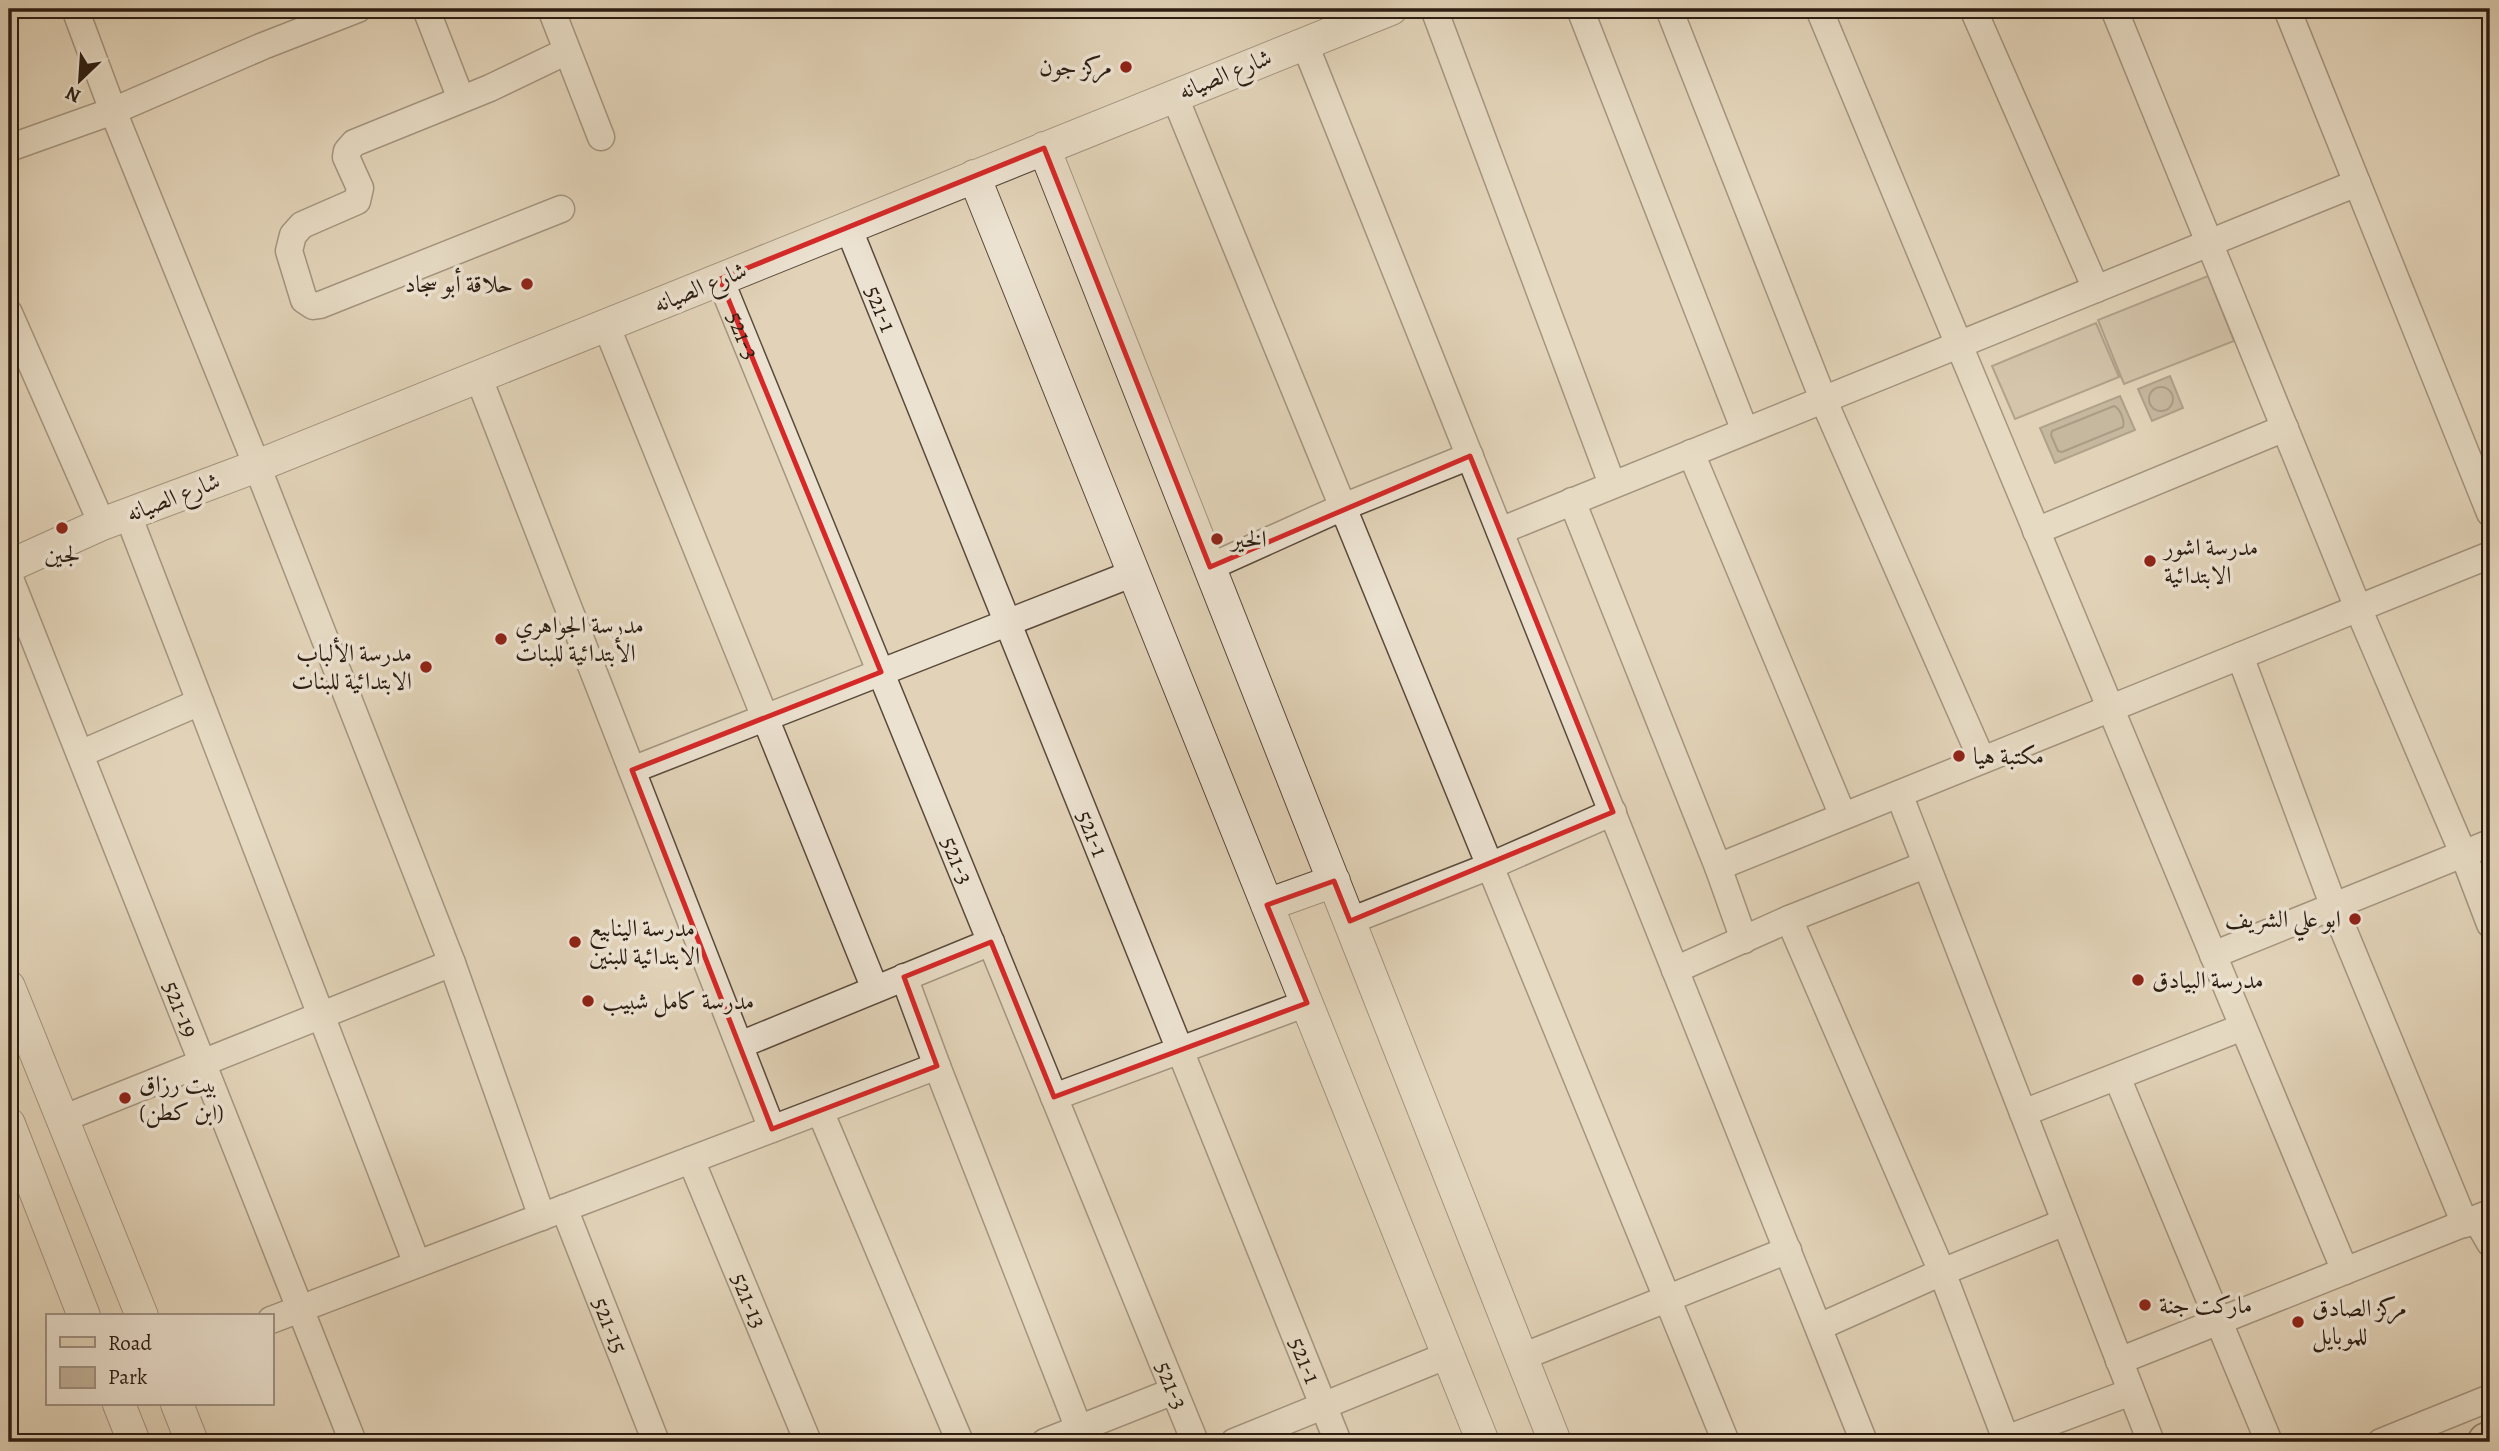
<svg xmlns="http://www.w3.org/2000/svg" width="2499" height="1451" font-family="Alegreya,Amiri,serif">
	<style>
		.green { fill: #c3b49c; stroke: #786857; stroke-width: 2 }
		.water { fill: #a49580; stroke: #746554; stroke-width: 2 }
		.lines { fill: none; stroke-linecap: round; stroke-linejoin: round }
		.shore { stroke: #685949; stroke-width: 2 }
		.minor-casing { stroke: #5a4a3c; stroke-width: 29 }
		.tertiary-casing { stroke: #5a4a3c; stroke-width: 34 }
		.primary-casing { stroke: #2c1d12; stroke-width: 41 }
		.minor { stroke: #ece2d1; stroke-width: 26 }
		.tertiary { stroke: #ece2d1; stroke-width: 32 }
		.primary { stroke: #e2d3b8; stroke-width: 38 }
		.marked { fill: none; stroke: #d62828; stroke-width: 5; stroke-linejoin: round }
		.poi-dot { fill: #8f2418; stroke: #ece2d1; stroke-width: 2.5 }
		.labels { text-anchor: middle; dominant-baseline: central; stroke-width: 7; stroke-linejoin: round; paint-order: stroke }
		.poi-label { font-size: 24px; fill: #2c1d12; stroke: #ece2d1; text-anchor: start }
		.street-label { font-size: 24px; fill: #2c1d12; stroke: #ece2d1 }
	</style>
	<rect width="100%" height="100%" fill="#e2d3b8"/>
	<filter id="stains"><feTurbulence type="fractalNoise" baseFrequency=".00286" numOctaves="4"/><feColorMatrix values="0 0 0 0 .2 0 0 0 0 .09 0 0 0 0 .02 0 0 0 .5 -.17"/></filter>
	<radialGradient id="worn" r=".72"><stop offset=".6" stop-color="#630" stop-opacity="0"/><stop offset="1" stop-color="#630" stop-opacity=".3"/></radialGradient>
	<path class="green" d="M2208,276l26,65 -110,43 -26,-64z
		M2096,323l23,54 -104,42 -23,-53z"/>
	<path class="water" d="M2170,376l13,32 -31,13 -14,-32z
		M2120,396l15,34 -80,33 -15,-35z"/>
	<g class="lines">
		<path class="shore" d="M2149 399a12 12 0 1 1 24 0a12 12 0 1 1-24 0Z
			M2114,406c6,2 11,15 9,21l-61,25 -4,-1 -7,-16 1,-4z"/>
		<g class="minor-casing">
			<g id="minor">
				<path d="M75,9l38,102 144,355 195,497 90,254"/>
				<path d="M426,9l35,90"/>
				<path d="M551,9l50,128"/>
				<path d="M1434,9l178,475"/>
				<path d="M1580,9l165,422"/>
				<path d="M1669,9l154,390 159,361"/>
				<path d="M1819,9l526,1262"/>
				<path d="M1973,9l123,280"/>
				<path d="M2114,9l244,599 105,245 27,71"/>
				<path d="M2287,9l203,504"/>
				<path d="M1304,42l560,1400"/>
				<path d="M1174,95l552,1347"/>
				<path d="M9,148l104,-37 150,-65 95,-37"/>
				<path d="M561,209l-241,96 -7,1 -9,-6 -15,-49 4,-16 9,-10 55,-24 3,-13 -14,-31 1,-6 7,-8 136,-55 77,-37"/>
				<path id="s1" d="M848,227l490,1215"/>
				<path id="s2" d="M720,279l475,1163"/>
				<path d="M9,313l93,211"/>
				<path d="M606,325l269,664"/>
				<path d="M478,376l294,753"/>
				<path d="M1691,453l152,363"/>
				<path d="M1572,501l146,366 26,73"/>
				<path d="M128,515l289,749"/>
				<path d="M1500,531l857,-348"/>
				<path d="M2036,531l249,-103"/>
				<path d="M1210,567l133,-60 127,-51"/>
				<path id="s3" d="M9,576l344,866"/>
				<path d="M2240,656l94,251 131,317"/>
				<path d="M80,754l120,-52"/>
				<path d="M632,770l502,-197"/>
				<path d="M1899,794l252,648"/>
				<path d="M1718,867l772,-312"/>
				<path d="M1789,919l153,353 65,170"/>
				<path d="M1350,921l140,-55 123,-54"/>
				<path d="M2213,955l277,-112"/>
				<path d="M1675,970l114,-51 136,-54"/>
				<path d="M904,977l33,89 142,363"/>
				<path d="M740,1045l251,-103"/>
				<path d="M2117,1077l152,365"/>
				<path d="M1054,1097l253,-94"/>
				<path d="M820,1111l140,331"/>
				<path d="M2023,1113l220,-86"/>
				<path d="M62,1119l390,-156"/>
				<path id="s4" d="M691,1160l117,282"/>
				<path id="s5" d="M564,1208l92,234"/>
				<path d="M2476,1219l14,24"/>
				<path d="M271,1320l666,-254"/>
				<path d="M1819,1327l123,-55 123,-50"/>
				<path d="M1522,1357l266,-107"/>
				<path d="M2119,1361l371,-148"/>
				<path d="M2006,1439l125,-47"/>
				<path d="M1045,1442l129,-51"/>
				<path d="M1234,1442l214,-87"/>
				<path d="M2381,1442l109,-44"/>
			</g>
		</g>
		<g class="tertiary-casing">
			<path id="tertiary" d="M1044,148l511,1294
				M974,176l509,1266
				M9,566l93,-42 155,-58 1134,-457
				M1267,905l67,-24
				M9,987l133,329
				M9,1124l75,192
				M119,1404l15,38
				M177,1404l15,38"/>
		</g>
		<g class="primary-casing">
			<path id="primary" d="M2487,1442l3,-1"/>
		</g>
		<use href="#minor" class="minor"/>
		<use href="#tertiary" class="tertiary"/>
		<use href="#primary" class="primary"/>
	</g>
	<path d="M0 0H2499V1451H0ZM1044,148l166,419 260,-111 143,356 -263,109 -16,-40 -67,24 40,98 -253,94 -63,-155 -87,35 33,89 -165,63 -140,-359 249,-98 -161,-393z" fill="#e2d3b8" fill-opacity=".55" fill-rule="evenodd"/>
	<path class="marked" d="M1044,148l166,419 260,-111 143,356 -263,109 -16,-40 -67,24 40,98 -253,94 -63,-155 -87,35 33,89 -165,63 -140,-359 249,-98 -161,-393z"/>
	<g class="poi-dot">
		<circle cx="1126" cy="67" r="7"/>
		<circle cx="527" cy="284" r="7"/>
		<circle cx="62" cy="528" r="7"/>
		<circle cx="1217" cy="539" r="7"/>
		<circle cx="2150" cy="561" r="7"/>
		<circle cx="501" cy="639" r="7"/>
		<circle cx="426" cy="667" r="7"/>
		<circle cx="1959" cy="756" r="7"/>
		<circle cx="2355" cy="919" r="7"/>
		<circle cx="575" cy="942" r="7"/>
		<circle cx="2138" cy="980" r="7"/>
		<circle cx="588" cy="1001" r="7"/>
		<circle cx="125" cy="1098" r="7"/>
		<circle cx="2145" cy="1305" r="7"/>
		<circle cx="2298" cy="1322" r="7"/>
	</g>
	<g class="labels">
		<g class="poi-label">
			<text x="1112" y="67" text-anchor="end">مركز جون</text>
			<text x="513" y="284" text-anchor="end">حلاقة أبو سجاد</text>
			<text x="1231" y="539">الخير</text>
			<text x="2164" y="547">مدرسة اشور<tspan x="2164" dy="28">الابتدائية</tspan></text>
			<text x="62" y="554" text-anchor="middle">لجين</text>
			<text x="515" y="625">مدرسة الجواهري<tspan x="515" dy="28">الأبتدائية للبنات</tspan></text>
			<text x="412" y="653" text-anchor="end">مدرسة الألباب<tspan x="412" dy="28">الابتدائية للبنات</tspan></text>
			<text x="1973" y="756">مكتبة هيا</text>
			<text x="2341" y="919" text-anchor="end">ابو علي الشريف</text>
			<text x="589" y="928">مدرسة الينابيع<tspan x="589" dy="28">الابتدائية للبنين</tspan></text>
			<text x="2152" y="980">مدرسة البيادق</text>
			<text x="602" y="1001">مدرسة كامل شبيب</text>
			<text x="139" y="1084">بيت رزاق<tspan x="139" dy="28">(ابن كطن)</tspan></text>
			<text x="2159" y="1305">ماركت جنة</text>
			<text x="2312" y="1308">مركز الصادق<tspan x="2312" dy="28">للموبايل</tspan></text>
		</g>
		<g class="street-label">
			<text transform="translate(1225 74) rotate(-22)">شارع الصيانه</text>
			<text transform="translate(700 287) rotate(-22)">شارع الصيانه</text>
			<text stroke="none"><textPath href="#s1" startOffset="88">521-1</textPath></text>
			<text stroke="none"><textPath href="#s2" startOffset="61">521-3</textPath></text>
			<text transform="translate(173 497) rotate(-21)">شارع الصيانه</text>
			<text stroke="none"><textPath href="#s1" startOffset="654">521-1</textPath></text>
			<text stroke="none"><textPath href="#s2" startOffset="628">521-3</textPath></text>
			<text stroke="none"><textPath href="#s3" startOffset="466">521-19</textPath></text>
			<text stroke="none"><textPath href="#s4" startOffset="152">521-13</textPath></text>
			<text stroke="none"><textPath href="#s5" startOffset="126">521-15</textPath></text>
			<text stroke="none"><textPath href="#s1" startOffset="1222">521-1</textPath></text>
			<text stroke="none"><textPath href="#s2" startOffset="1195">521-3</textPath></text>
		</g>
	</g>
	<rect width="2499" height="1451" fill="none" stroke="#e2d3b8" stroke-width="35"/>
	<rect x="10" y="10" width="2478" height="1430" fill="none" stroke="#2c1d12" stroke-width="3.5"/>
	<rect x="18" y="18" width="2464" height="1416" fill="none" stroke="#2c1d12" stroke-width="2"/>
	<rect x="46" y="1314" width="228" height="91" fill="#ece2d1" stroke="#9f9385" stroke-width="2"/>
	<rect x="60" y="1337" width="35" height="10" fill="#e2d3b8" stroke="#9f9385" stroke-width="2"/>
	<text x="108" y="1350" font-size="21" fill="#2c1d12">Road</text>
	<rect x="60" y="1367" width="35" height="21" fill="#c3b49c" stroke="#9f9385" stroke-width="2"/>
	<text x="108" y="1384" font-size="21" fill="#2c1d12">Park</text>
	<g transform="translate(80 80) rotate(205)" stroke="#ece2d1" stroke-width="5" paint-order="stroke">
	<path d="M0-5L12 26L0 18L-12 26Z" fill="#2c1d12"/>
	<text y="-10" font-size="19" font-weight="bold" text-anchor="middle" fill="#2c1d12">N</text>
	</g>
	<rect width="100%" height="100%" filter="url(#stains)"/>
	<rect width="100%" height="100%" fill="url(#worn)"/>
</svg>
